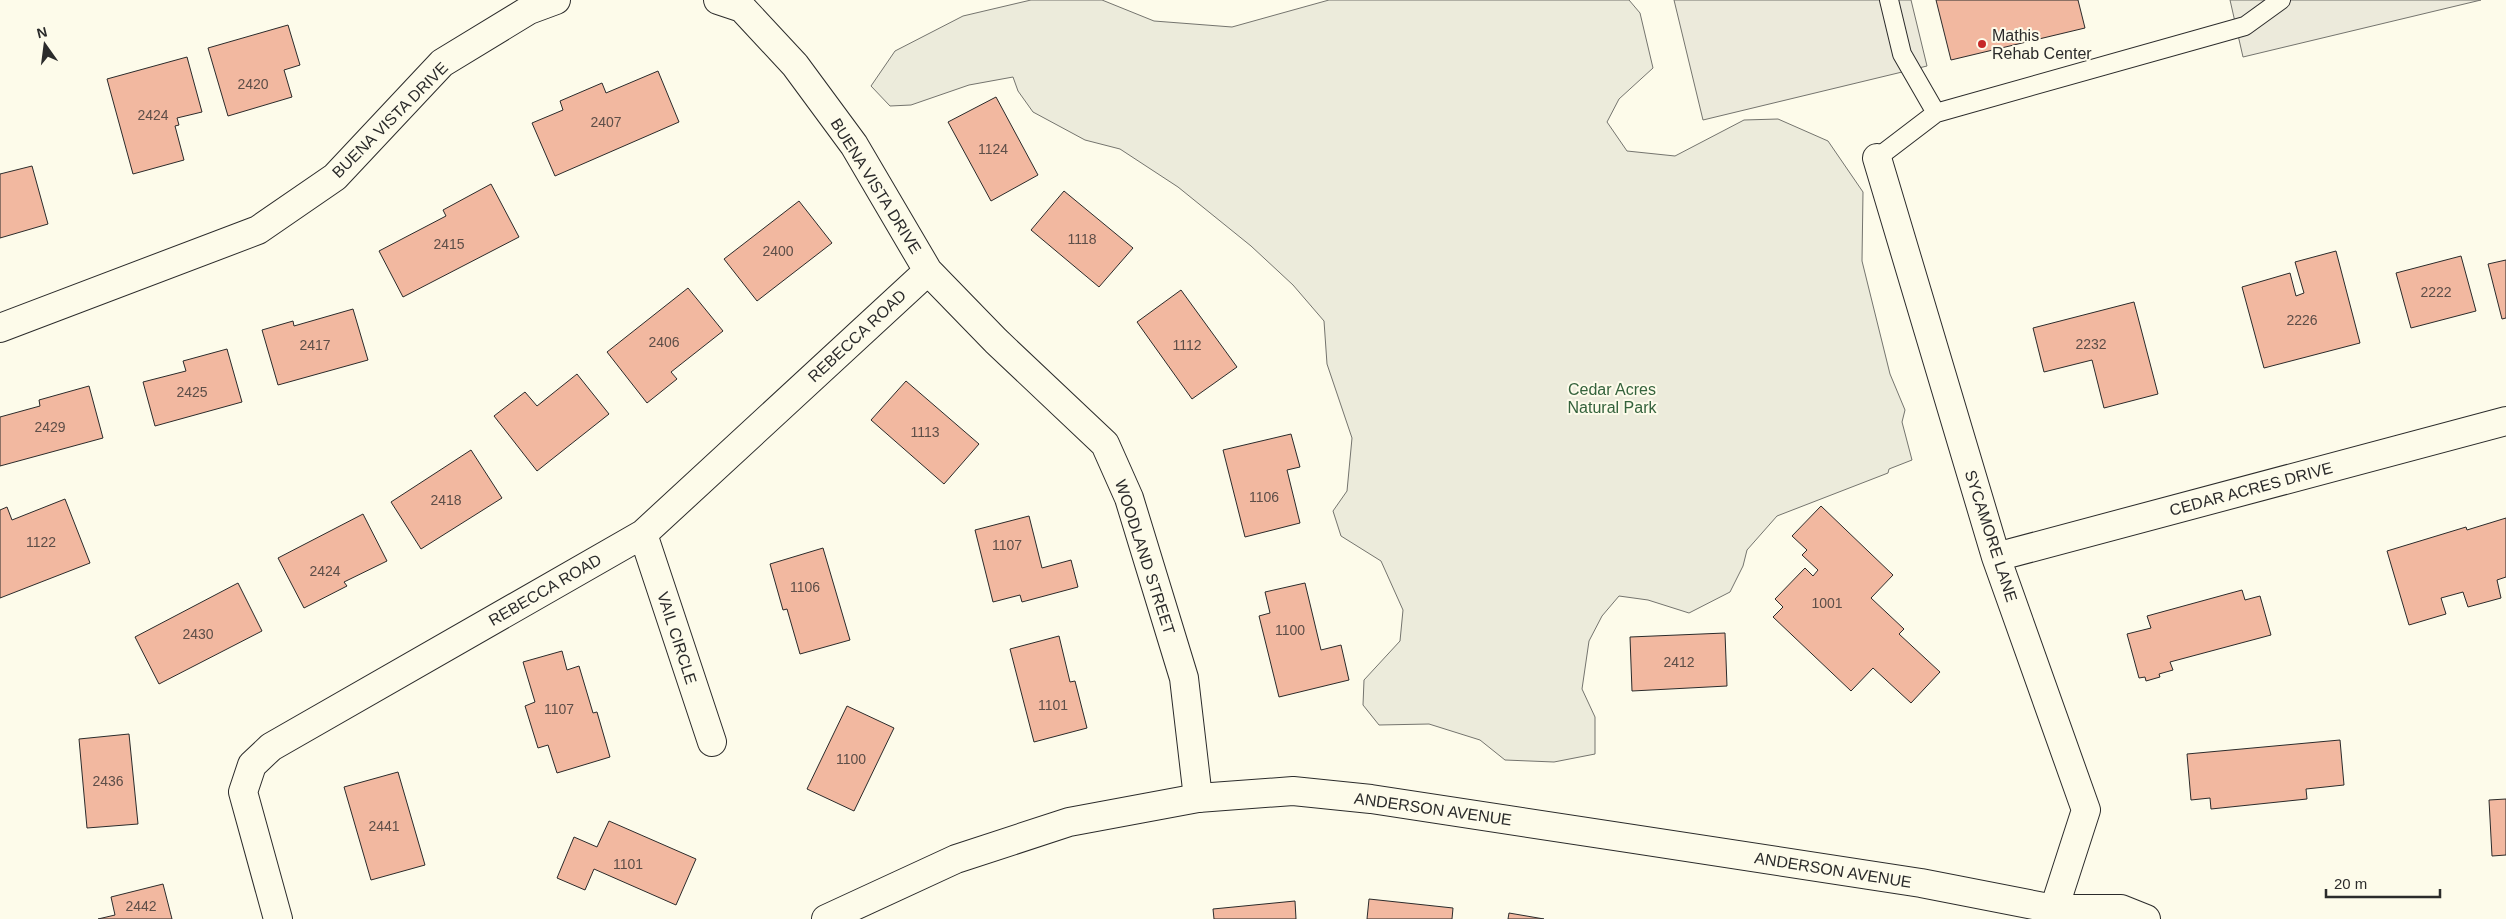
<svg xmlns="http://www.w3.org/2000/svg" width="2506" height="919" font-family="Helvetica,sans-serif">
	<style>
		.green { fill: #ecebdb; stroke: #74746e }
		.parking { fill: #eceadb; stroke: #74746e }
		.building { fill: #f2b8a0; stroke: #2b2b2b }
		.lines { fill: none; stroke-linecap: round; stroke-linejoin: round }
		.lane-casing { stroke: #2b2b2b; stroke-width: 20 }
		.street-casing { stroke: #2b2b2b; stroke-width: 30 }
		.secondary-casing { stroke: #2b2b2b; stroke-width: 30 }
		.lane { stroke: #fdfbea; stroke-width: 18 }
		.street { stroke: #fdfbea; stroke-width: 28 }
		.secondary { stroke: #fdfbea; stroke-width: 28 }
		.poi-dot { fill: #c62828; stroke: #fdfbea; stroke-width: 2 }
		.labels { text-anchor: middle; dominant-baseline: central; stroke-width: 4; stroke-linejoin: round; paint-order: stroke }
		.number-label { font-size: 14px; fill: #5d4e48 }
		.poi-label { font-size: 16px; fill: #2b2b2b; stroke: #fdfbea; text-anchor: start }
		.street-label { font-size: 16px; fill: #2b2b2b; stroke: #fdfbea }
		.park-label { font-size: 16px; fill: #34623c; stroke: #fdfbea }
	</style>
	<rect width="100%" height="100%" fill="#fdfbea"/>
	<path class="green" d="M1031,0h71l52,21 78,6 97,-27h300l11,13 13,55 -34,31 -12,23 20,29 48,5 69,-36 34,-1 50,22 35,51 -1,69 28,113 15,36 -3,12 10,38 -23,9 -1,4 -111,43 -30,34 -4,16 -13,26 -41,21 -41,-13 -29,-4 -17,20 -13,25 -7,48 13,28v37l-41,8 -49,-2 -25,-20 -51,-16 -50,1 -16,-20 1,-25 36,-39 3,-31 -22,-49 -40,-25 -8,-25 14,-20 5,-53 -25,-74 -3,-43 -31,-36 -42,-39 -73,-59 -58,-38 -35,-9 -52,-28 -15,-21 -5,-14 -44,8 -58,20 -21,1 -19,-20 24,-35 68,-35z"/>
	<path class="parking" d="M1674,0h237l16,66 -224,54z
		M2230,0h251l-238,57z"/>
	<path class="building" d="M1936,0h142l7,28 -134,32z
		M288,25l12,40 -16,5 8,27 -64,19 -20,-68z
		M187,57l15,55 -25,6 2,7 -4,1 9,34 -51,14 -26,-95z
		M658,71l21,51 -124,54 -23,-53 31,-13 -3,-9 42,-18 4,10z
		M996,97l42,78 -47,26 -43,-79z
		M32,166l16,58 -48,14v-64z
		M491,184l28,53 -116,60 -24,-46 67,-35 -3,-6z
		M1064,191l69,57 -34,39 -68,-57z
		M799,201l33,42 -75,58 -33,-42z
		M2336,251l24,92 -96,25 -22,-81 48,-14 6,23 8,-3 -9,-31z
		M2461,256l15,55 -65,17 -15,-55z
		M2506,260v58l-4,1 -14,-55z
		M688,288l35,43 -52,41 6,7 -30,24 -40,-51z
		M1181,290l56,77 -45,32 -55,-77z
		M2134,302l24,92 -54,14 -12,-48 -48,12 -11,-44z
		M353,309l15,51 -90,25 -16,-55 31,-9 1,5z
		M227,349l15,53 -87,24 -12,-44 43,-11 -3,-10z
		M577,374l32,40 -72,57 -43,-55 31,-24 12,14z
		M906,381l73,63 -35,40 -73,-64z
		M89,386l14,52 -103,28v-49l40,-11 -1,-6z
		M1291,434l9,33 -13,3 13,53 -55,14 -22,-87z
		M471,450l31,48 -81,51 -30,-47z
		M65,499l25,64 -90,35v-88l7,-3 5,13z
		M1821,506l72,69 -22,23 33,31 -5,5 41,38 -29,31 -38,-35 -22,23 -78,-74 10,-10 -8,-8 30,-31 8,8 5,-6 -16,-15 5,-5 -15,-14z
		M363,514l24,47 -43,21 3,4 -43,22 -26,-50z
		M1029,516l13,52 29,-8 7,27 -56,15 -2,-7 -27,7 -18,-72z
		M2506,518v59l-9,3 4,18 -33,9 -5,-15 -22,6 5,16 -37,11 -22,-74 79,-24 1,3z
		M823,548l27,92 -50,14 -13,-45 -4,1 -13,-46z
		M238,583l24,48 -103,53 -24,-47z
		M1305,583l16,67 20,-5 8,35 -70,17 -20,-81 11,-3 -5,-21z
		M2242,590l3,10 15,-4 11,39 -101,27 3,8 -14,4 1,3 -14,4 -1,-4 -6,1 -12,-44 24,-6 -4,-12z
		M1725,633l2,53 -95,5 -2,-54z
		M1059,636l11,46 5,-1 12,47 -53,14 -24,-93z
		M562,651l5,19 12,-4 14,47 4,-1 13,45 -53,16 -9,-28 -10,3 -13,-42 10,-4 -12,-40z
		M847,706l47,22 -40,83 -47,-22z
		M129,734l9,90 -51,4 -8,-89z
		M2340,740l4,45 -38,4 1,10 -96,10 -1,-11 -19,2 -4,-46z
		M398,772l27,93 -54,15 -27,-93z
		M2506,799v56l-14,1 -3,-56z
		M609,821l87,38 -20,46 -82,-36 -9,21 -28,-12 17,-41 23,10z
		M163,884l9,35h-74l17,-4 -4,-18z
		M1369,899l84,9 -1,11h-85z
		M1295,901l1,18h-82l-1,-10z
		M1509,913l35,6h-36z"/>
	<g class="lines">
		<g class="lane-casing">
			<path id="lane" d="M1889,0l13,54 34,59
				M1877,158l59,-45 309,-87 36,-26"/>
		</g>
		<g class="street-casing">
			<path id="street" d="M718,0l24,8 53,57 59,80 74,126 68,70 109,103 24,54 55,180 14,120
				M1877,158l119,399 90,253 -32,99
				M0,328l258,-98 77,-53 107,-114 87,-53 27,-10
				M643,534l69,208
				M1996,557l510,-136
				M278,919l-35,-127 9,-27 19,-18 372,-213 285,-263"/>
		</g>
		<g class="secondary-casing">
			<path id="secondary" d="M826,919l130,-60 113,-37 129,-24 95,-7 78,8 256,39 294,45 133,26h67l25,10"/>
		</g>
		<use href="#lane" class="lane"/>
		<use href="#street" class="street"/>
		<use href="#secondary" class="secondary"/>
	</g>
	<circle class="poi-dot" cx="1982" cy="44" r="5"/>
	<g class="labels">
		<g class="number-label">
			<text x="253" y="84">2420</text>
			<text x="153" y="115">2424</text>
			<text x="606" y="122">2407</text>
			<text x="993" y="149">1124</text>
			<text x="1082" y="239">1118</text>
			<text x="449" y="244">2415</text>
			<text x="778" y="251">2400</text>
			<text x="2436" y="292">2222</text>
			<text x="2302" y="320">2226</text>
			<text x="664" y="342">2406</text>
			<text x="2091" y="344">2232</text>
			<text x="315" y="345">2417</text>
			<text x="1187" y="345">1112</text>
			<text x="192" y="392">2425</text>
			<text x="50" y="427">2429</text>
			<text x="925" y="432">1113</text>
			<text x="1264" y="497">1106</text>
			<text x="446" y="500">2418</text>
			<text x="41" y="542">1122</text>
			<text x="1007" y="545">1107</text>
			<text x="325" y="571">2424</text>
			<text x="805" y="587">1106</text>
			<text x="1827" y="603">1001</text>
			<text x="1290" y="630">1100</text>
			<text x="198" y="634">2430</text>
			<text x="1679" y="662">2412</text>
			<text x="1053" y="705">1101</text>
			<text x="559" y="709">1107</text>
			<text x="851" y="759">1100</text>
			<text x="108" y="781">2436</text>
			<text x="384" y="826">2441</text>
			<text x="628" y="864">1101</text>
			<text x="141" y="906">2442</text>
		</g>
		<g class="poi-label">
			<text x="1992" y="35">Mathis<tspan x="1992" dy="18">Rehab Center</tspan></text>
		</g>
		<g class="street-label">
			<text transform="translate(390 120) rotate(-45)">BUENA VISTA DRIVE</text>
			<text transform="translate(876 186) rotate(58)">BUENA VISTA DRIVE</text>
			<text transform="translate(857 336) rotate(-43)">REBECCA ROAD</text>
			<text transform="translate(2251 489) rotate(-15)">CEDAR ACRES DRIVE</text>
			<text transform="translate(1991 536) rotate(72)">SYCAMORE LANE</text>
			<text transform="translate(1145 557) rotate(72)">WOODLAND STREET</text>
			<text transform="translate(545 590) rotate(-30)">REBECCA ROAD</text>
			<text transform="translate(677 638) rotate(72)">VAIL CIRCLE</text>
			<text transform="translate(1433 809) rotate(8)">ANDERSON AVENUE</text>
			<text transform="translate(1833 870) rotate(9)">ANDERSON AVENUE</text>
		</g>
		<g class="park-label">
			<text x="1612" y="389">Cedar Acres<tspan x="1612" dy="18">Natural Park</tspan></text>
		</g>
	</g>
	<g transform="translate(45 45) rotate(346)" stroke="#fdfbea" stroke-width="4" paint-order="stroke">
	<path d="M0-4L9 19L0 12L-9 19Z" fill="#2b2b2b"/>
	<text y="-8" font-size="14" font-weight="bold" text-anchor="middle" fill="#2b2b2b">N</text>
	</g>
	<path d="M2326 889v8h114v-8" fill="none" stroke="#2b2b2b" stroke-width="2.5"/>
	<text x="2334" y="889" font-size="15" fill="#2b2b2b" stroke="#fdfbea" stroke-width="4" paint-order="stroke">20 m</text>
</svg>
